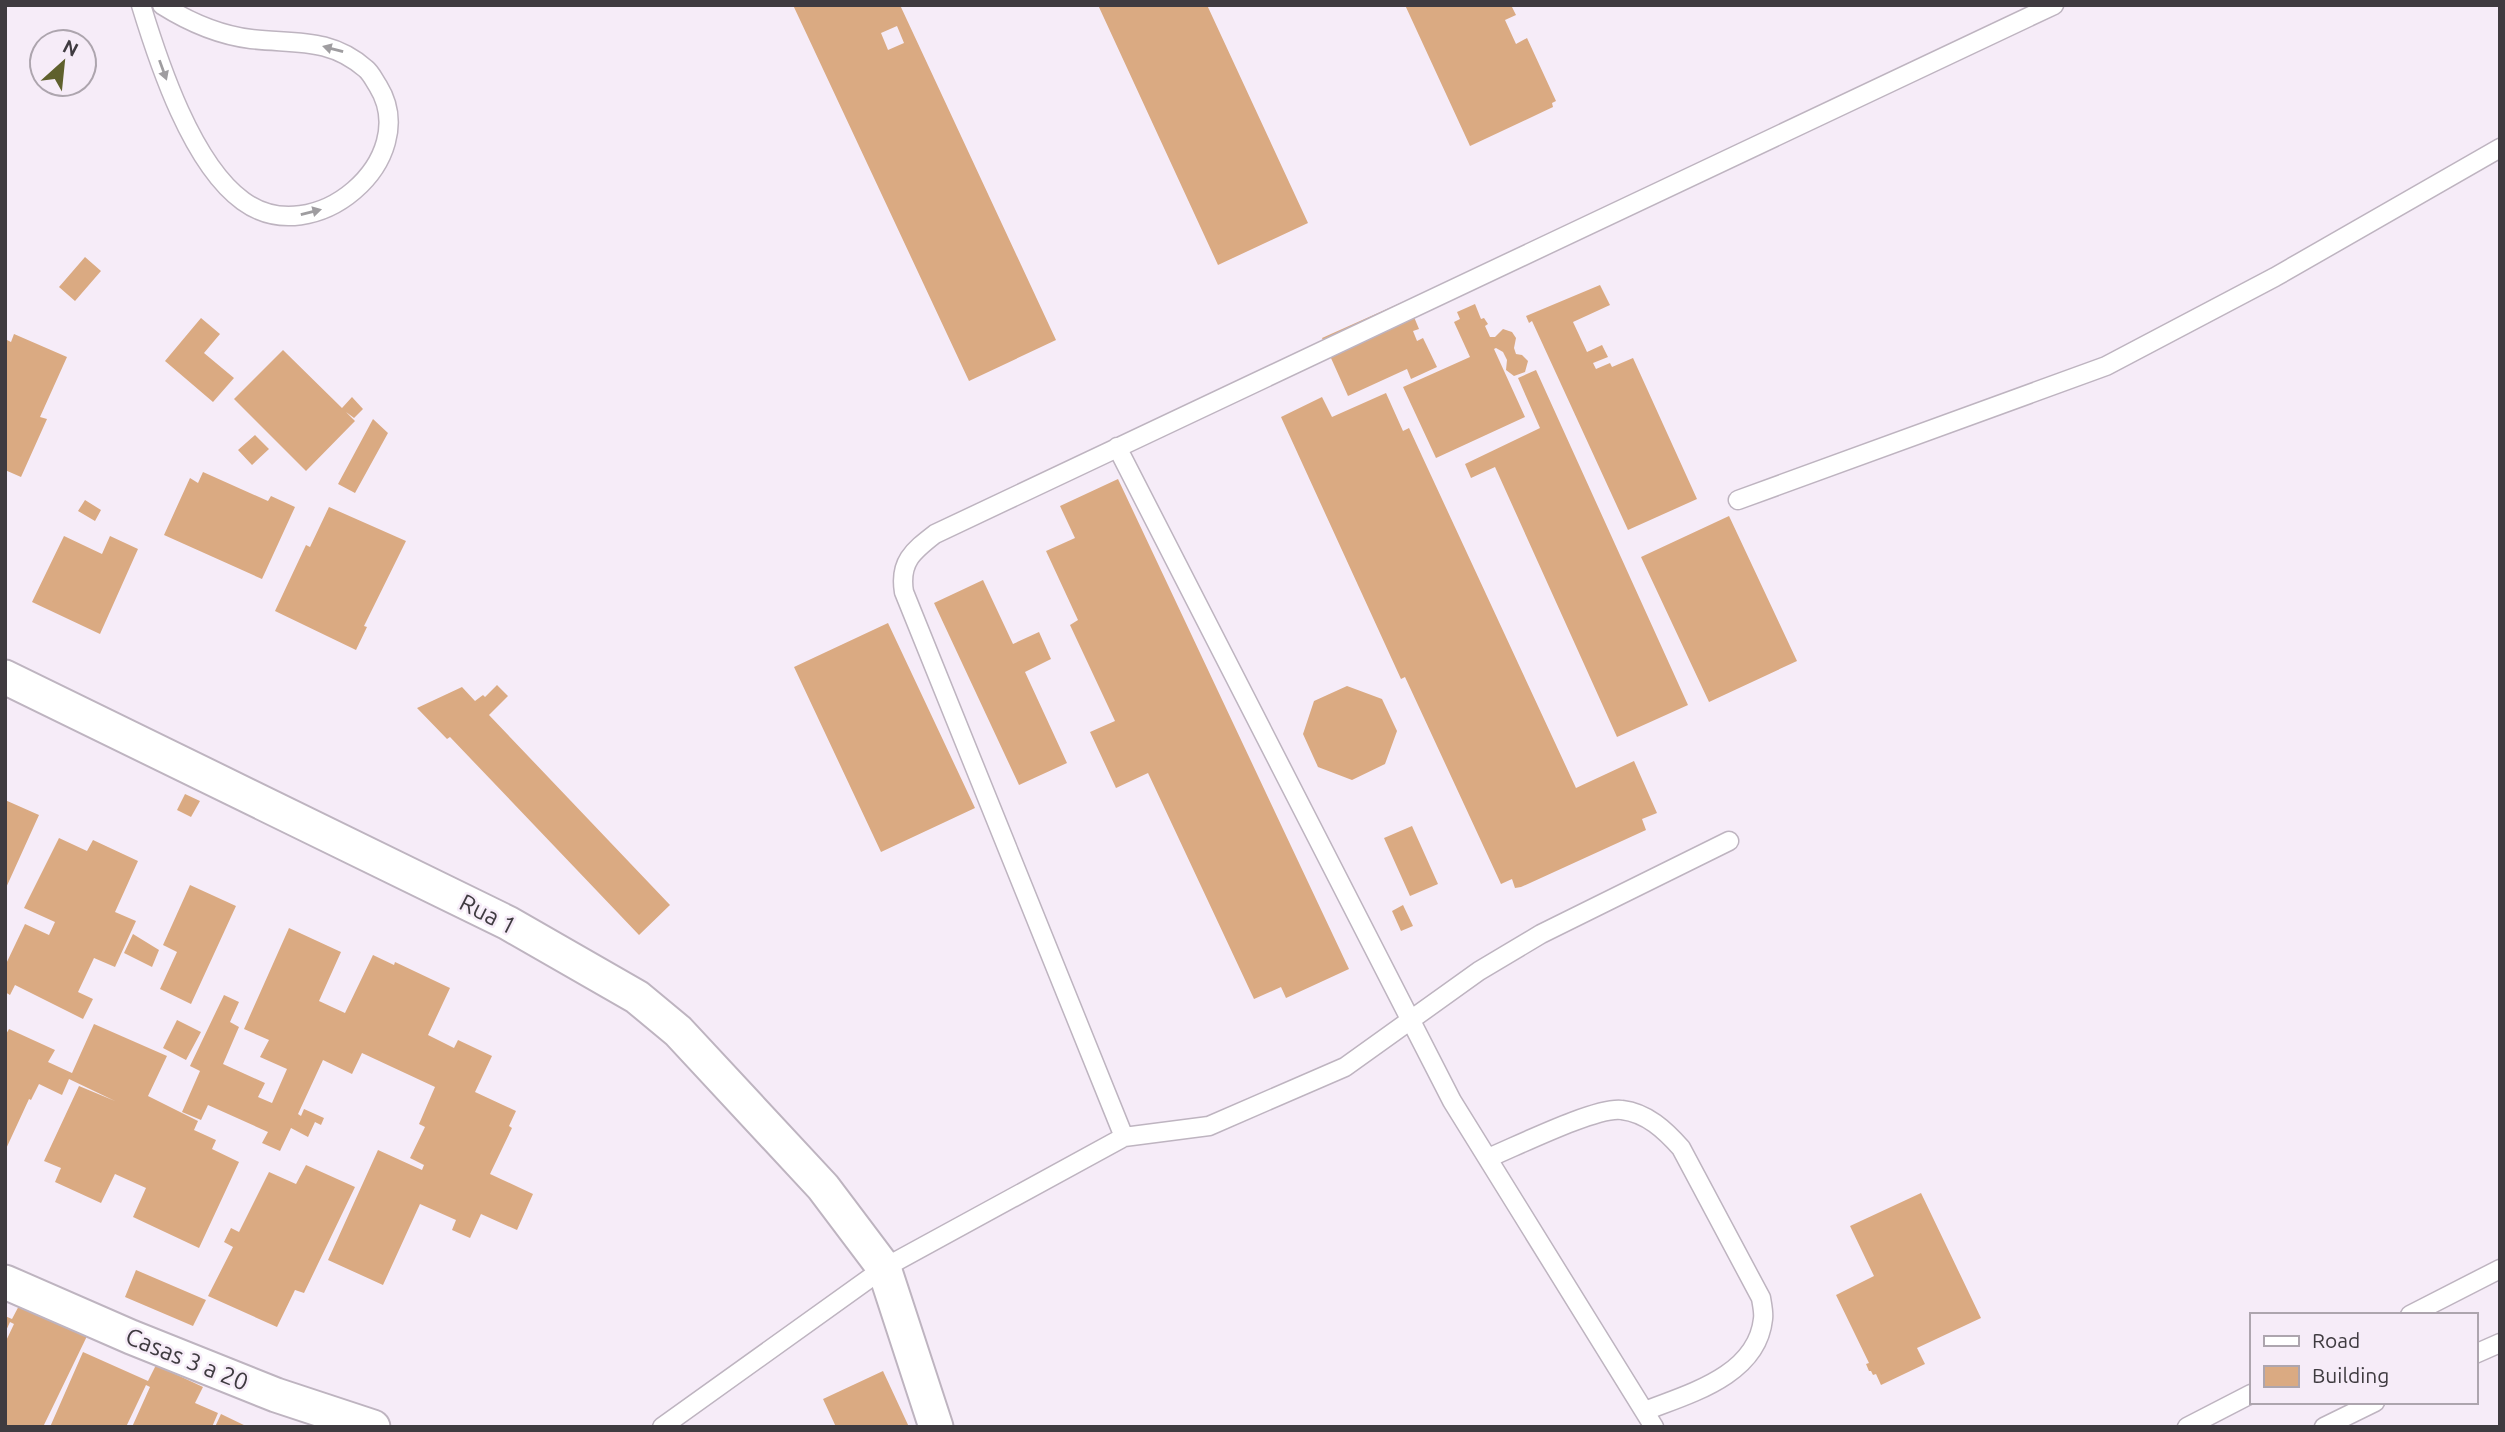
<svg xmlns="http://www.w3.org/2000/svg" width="2505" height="1432" font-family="Ubuntu,sans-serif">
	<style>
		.building { fill: #daaa82; fill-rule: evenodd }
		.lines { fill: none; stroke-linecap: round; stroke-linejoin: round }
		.service-casing { stroke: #beb4c0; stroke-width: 21 }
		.minor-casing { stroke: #beb4c0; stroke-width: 37 }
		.service { stroke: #fff; stroke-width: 18 }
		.minor { stroke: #fff; stroke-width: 33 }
		.oneway { fill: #9f9da0 }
		.labels { text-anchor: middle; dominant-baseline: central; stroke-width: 5; stroke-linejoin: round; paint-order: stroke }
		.street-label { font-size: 24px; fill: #3f3b40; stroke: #f6ecf8 }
	</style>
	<rect width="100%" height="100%" fill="#f6ecf8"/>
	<path class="building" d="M793,5h107l156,335 -87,41zM897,26l7,17 -16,7 -7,-17z
		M1098,5h109l101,218 -90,42z
		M1405,5h106l5,10 -11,5 11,24 11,-6 29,63 -4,2 1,4 -83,39z
		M85,257l16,14 -26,30 -16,-14z
		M1600,285l10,20 -37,17 14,30 15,-7 6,12 -15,6 3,6 14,-6 2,4 21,-9 64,141 -69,31 -96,-209 -3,2 -3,-7z
		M1407,300l12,29 -6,2 4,10 6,-3 14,29 -26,12 -4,-10 -59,27 -26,-58z
		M1475,304l6,15 3,-1 4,6 -3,2 5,11h5l8,-8 9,3 4,6 -2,10 2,6 6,1 6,6 -3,11 -11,4 -8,-6 1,-10 -4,-8 -7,-4 -2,1 31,68 -89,41 -33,-71 67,-30 -16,-35 6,-3 -3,-7z
		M201,318l19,16 -16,19 30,25 -21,24 -48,-41z
		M14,334l53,23 -27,60 7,2 -26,58 -16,-7v-131l6,3z
		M283,350l59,58 10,-11 11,12 -9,9 -8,-6 9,9 -49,50 -72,-72z
		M1536,370l152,335 -71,32 -122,-270 -24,11 -6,-14 75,-36 -22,-50z
		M1386,393l17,38 6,-3 167,360 58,-27 23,52 -15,6 4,11 -125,57 -6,1 -3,-9 -11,5 -96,-207 -4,2 -120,-262 41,-20 10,20z
		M373,419l15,14 -33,60 -17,-9z
		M255,435l14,14 -17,16 -14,-15z
		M203,472l65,29 3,-5 24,11 -33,72 -98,-44 26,-57 8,5z
		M1118,479l231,490 -63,29 -5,-11 -27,12 -106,-226 -32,15 -26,-56 25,-11 -45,-96 8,-5 -32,-69 29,-13 -15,-32z
		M85,500l16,10 -6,11 -17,-10z
		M329,507l77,34 -42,85 3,1 -11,23 -81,-39 31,-66 4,2z
		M1729,516l68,145 -88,41 -68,-145z
		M64,536l38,18 8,-18 28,13 -38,85 -68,-32z
		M983,580l30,64 26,-12 12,27 -26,13 42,91 -48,22 -85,-182z
		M888,623l87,185 -94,44 -87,-185z
		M497,685l11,11 -19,19 181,190 -31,30 -189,-198 -3,2 -30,-31 45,-21 13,14 8,-6 2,2z
		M1347,686l35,13 15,32 -12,33 -33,16 -34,-13 -15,-33 11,-33z
		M185,794l15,7 -9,16 -14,-7z
		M5,800l34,15 -34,75z
		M1412,826l26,58 -28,12 -26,-58z
		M59,838l28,13 6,-11 45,21 -23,51 21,9 -21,46 -21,-9 -16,34 15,7 -10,20 -68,-34 -5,10 -5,-3v-26l20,-42 24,11 6,-13 -31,-14z
		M190,885l46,21 -45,98 -31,-15 17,-37 -14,-7z
		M1403,905l10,21 -12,5 -9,-20z
		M289,928l52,24 -22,49 26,12 28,-58 21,10 1,-3 55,26 -22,47 26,13 4,-8 34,16 -17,36 41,19 -7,15 3,2 -22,46 43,20 -16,36 -36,-16 -11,24 -18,-8 4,-10 -36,-16 -37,81 -55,-25 50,-110 44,20 2,-5 -14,-7 15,-31 -6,-3 16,-37 -73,-34 -10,21 -29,-14 -25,54 3,2 3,-7 20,9 -3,7 -6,-3 -7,15 -17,-9 -11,23 -18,-8 6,-11 -60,-27 -7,15 -19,-8 18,-41 -10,-5 34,-71 15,7 -9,20 9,5 -16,37 42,19 -7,14 14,6 15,-34 -27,-12 9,-17 -25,-11z
		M133,934l26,16 -7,17 -28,-14z
		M177,1020l24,12 -15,28 -23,-12z
		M94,1024l73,32 -19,40 50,25 -4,9 22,10 -4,9 27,13 -40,86 -66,-31 13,-29 -31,-14 -14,29 -46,-21 6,-14 -17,-7 35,-75 36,15 -46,-22 -7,16 -23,-11 -8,16 -2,-1 -24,52v-115l4,-7 46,21 -7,12 24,11z
		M306,1165l49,22 -51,106 -9,-3 -18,37 -69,-31 25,-49 -9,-5 7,-14 8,4 30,-60 27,12z
		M1921,1193l60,125 -64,30 8,16 -44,21 -5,-11 -3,1 -2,-4h-2l-3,-7 3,-1 -33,-68 38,-19 -24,-50z
		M136,1270l70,30 -13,26 -68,-29z
		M22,1300l67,32 -46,95h-38v-84l9,-19 -4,-2 -5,11v-17l7,3z
		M83,1352l65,29 8,-16 47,22 -8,16 23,10 -6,14h-80l18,-40 -4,-2 -20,42h-76z
		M883,1371l26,56h-73l-13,-28z
		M221,1414l27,13h-33z"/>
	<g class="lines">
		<g class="service-casing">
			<path id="service" d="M141,5c18,59 51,159 102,196 71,52 180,-42 135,-115 -4,-6 -7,-13 -12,-17 -36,-32 -72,-25 -115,-30 -33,-4 -62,-17 -89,-34
				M1117,447l335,654 202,326
				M1738,500l368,-134 169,-89 225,-129
				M1124,1137l-220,-545c-5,-30 9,-41 31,-58l1119,-529
				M1488,1158c27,-11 109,-52 134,-48 25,3 43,20 59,38l80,150c1,6 3,15 2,21 -6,57 -75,75 -118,92
				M2410,1315l90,-46
				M2475,1354l25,-11
				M662,1427l222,-159 240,-131 85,-11 136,-59 134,-96 62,-37 188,-93
				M2187,1427l64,-33
				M2324,1427l51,-25"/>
		</g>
		<g class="minor-casing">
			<path id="minor" d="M5,677l503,246 129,74 41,34 145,156 61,81 52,159
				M5,1282l126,55 145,58 97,32"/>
		</g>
		<use href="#service" class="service"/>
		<use href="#minor" class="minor"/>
	</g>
	<defs><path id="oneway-solid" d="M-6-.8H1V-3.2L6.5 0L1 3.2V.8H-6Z" transform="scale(1.75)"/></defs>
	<g class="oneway">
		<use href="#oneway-solid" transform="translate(333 49) rotate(-165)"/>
		<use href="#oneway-solid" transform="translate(163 70) rotate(70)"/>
		<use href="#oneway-solid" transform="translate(311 212) rotate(-14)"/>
	</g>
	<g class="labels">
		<g class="street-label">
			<text transform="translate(488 914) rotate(27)">Rua 1</text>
			<text transform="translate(187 1359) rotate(22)">Casas 3 a 20</text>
		</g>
	</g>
	<rect width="2505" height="1432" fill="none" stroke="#3f3b40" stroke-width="14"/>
	<rect x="2250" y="1313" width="228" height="91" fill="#f6ecf8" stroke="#ada5ae" stroke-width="2"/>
	<rect x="2264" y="1336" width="35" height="10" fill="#ffffff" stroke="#ada5ae" stroke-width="2"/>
	<text x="2312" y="1348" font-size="21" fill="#3f3b40">Road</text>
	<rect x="2264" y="1366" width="35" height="21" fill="#daaa82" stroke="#ada5ae" stroke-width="2"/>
	<text x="2312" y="1383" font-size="21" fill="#3f3b40">Building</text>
	<g transform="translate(63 63) rotate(27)"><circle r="33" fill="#f6ecf8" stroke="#ada5ae" stroke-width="2"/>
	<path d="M0-5L12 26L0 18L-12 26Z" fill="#5f602d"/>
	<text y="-10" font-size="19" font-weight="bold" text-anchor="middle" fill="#3f3b40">N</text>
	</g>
</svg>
